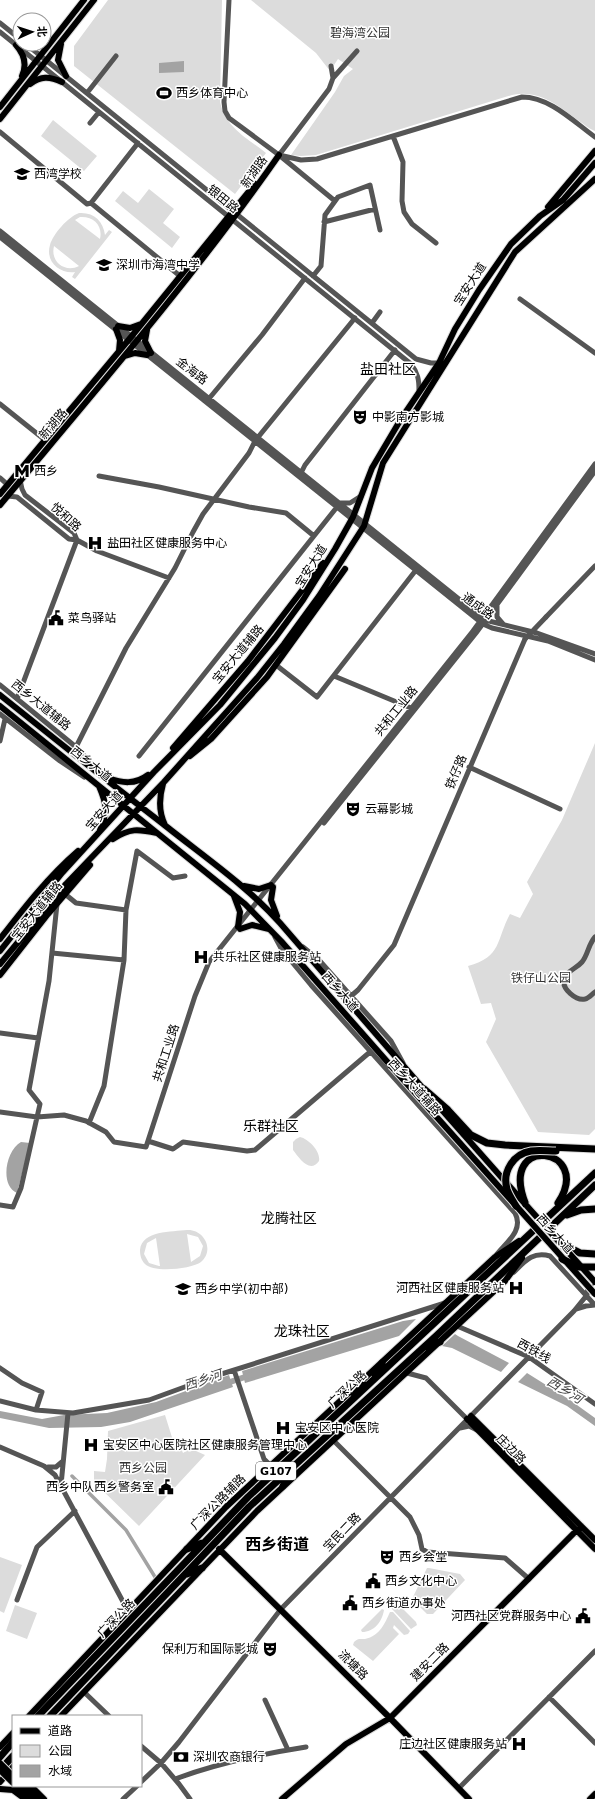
<svg xmlns="http://www.w3.org/2000/svg" width="595" height="1799" font-family="'DejaVu Sans','Noto Sans SC',sans-serif">
	<style>
		.green { fill: #dcdcdc; fill-rule: evenodd }
		.water { fill: #a3a3a3 }
		.lines { fill: none; stroke-linecap: round; stroke-linejoin: round }
		.canal { stroke: #a3a3a3; stroke-width: 3.5 }
		.river { stroke: #a3a3a3; stroke-width: 6 }
		.major-casing { stroke: #dbdbdb; stroke-width: 8 }
		.highway-casing { stroke: #dbdbdb; stroke-width: 9 }
		.minor { stroke: #555; stroke-width: 5 }
		.major { stroke: #000; stroke-width: 6 }
		.highway { stroke: #000; stroke-width: 7 }
		.major-bridge-casing { stroke: #dbdbdb; stroke-width: 8; stroke-linecap: butt }
		.highway-bridge-casing { stroke: #dbdbdb; stroke-width: 9; stroke-linecap: butt }
		.minor-bridge { stroke: #555; stroke-width: 5 }
		.major-bridge { stroke: #000; stroke-width: 6 }
		.highway-bridge { stroke: #000; stroke-width: 7 }
		.labels { text-anchor: middle; dominant-baseline: central; stroke-width: 3; stroke-linejoin: round; paint-order: stroke }
		.shield { fill: #fff; stroke: #4c4c4c; stroke-width: 1 }
		.shield-label { font-size: 11px; font-weight: bold; fill: #000 }
		.park-label { font-size: 12px; fill: #333; stroke: #fff }
		.poi-label { font-size: 12px; fill: #000; stroke: #fff; text-anchor: start }
		.street-label { font-size: 12px; fill: #000; stroke: #fff }
		.water-label { font-size: 13px; font-style: italic; fill: #444; stroke: #fff }
		.quarter-label { font-size: 14px; fill: #000; stroke: #fff }
		.district-label { font-size: 16px; font-weight: bold; fill: #000; stroke: #fff }
	</style>
	<rect width="100%" height="100%" fill="#fff"/>
	<path class="green" d="M108,0h114l-2,102c6,26 27,36 46,51l-31,41 -161,-128v-20z
		M251,0h344v131c-6,-2 -11,-7 -16,-10 -21,-15 -39,-32 -67,-26l-196,60 -15,1 -10,-1 44,-63 9,-16 9,-7 -15,-10 -8,12 -14,-18z
		M53,120l44,36 -13,15 -43,-35z
		M149,189l25,20 -11,14 17,14 -8,11 -57,-47 8,-10 15,12z
		M79,213c15,-1 24,8 26,22l4,-5 3,2 -37,47 -3,-2 3,-5c-15,2 -30,-10 -25,-27 3,-11 18,-28 29,-32zM80,217c14,-1 23,9 20,22l-25,-19zM54,246l25,20c-14,7 -29,-4 -25,-20z
		M595,743v386l-6,6 -51,-3 -52,-90 10,-23 -5,-16 -10,1 -13,-38c34,-9 28,-26 42,-52l10,4 13,-24 -6,-12 35,-62z
		M300,1137c9,2 21,15 19,24 -9,13 -20,-3 -26,-11v-8l3,-3z
		M187,1230c17,-1 28,20 14,32 -9,7 -48,11 -56,2 -4,-4 -5,-9 -5,-14 2,-20 32,-18 47,-20zM187,1234l11,3 5,9 -3,10 -9,6zM156,1238l4,28h-1l-10,-3 -5,-9 3,-11z
		M165,1415l10,32 5,-1 3,7 10,-6 3,4 9,4 -66,71 -45,-44v-11l11,1 2,-13 1,-28z
		M0,1557l22,8 -18,48 -4,-2z
		M427,1568h2l31,6 5,6 -32,34h-6l-15,-15z
		M394,1602l3,1 19,19 1,3 -6,4 -19,-20 -1,-4z
		M15,1605l22,8 -10,26 -21,-8z
		M382,1609l2,1c-2,12 -10,22 -22,22l-1,-2z
		M390,1612h3l17,19 -2,3 -4,1 -10,-10 -1,3 6,6 -26,27 -20,-16 1,-3c4,-4 6,-3 11,-3 15,-3 20,-16 25,-27z"/>
	<path class="water" d="M184,61v11l-25,1v-10z
		M21,1142l9,1 -13,50c-17,-7 -12,-42 4,-51z
		M416,1319l-17,17 -154,47 -3,-12 161,-50z
		M455,1334l3,2 51,27 -8,9 -49,-24 -10,-2z
		M527,1373l43,27 25,18v8l-28,-20 -49,-24z
		M229,1375l4,12 -103,35 -29,5 -52,1 -49,-10v-7l42,8 22,-4 43,-2 49,-11z"/>
	<g class="lines">
		<path class="canal" d="M72,1476l54,54 29,47"/>
		<path class="river" d="M224,1384l27,-9"/>
		<g class="major-casing">
			<path id="major" d="M27,44l10,2 5,-2
				M61,44l-3,16 8,16
				M16,45c8,9 11,20 6,31
				M30,84c11,-8 19,-8 32,-2
				M0,107l84,-107
				M0,119l94,-119
				M548,207l47,-56
				M118,326l12,2 11,-4
				M116,329l4,11 -1,11
				M147,330l-2,11 6,12
				M125,356l10,-3 12,2
				M0,494l131,-157 124,-153
				M0,505c96,-115 194,-228 279,-350
				M0,695c55,44 111,89 167,132 39,31 80,59 113,96l147,170
				M0,706l245,198 36,37 110,125
				M173,748l75,-87 75,-98
				M190,756l21,-17 56,-62 78,-108
				M108,778c14,5 27,7 40,-3
				M163,784c-4,14 -5,27 2,41
				M99,786c8,19 9,24 1,44
				M113,839c17,-11 25,-10 44,-6
				M244,886l15,3 12,-4
				M273,887l-2,13 6,16
				M234,896l6,16 -2,15
				M240,929l12,-4 17,4
				M0,939c24,-31 48,-62 78,-88
				M0,951l62,-78 92,-101 66,-67 55,-67 28,-38 32,-51 18,-32 19,-49 29,-49 38,-56 16,-34 24,-39 32,-46 29,-28 23,-16 32,-37
				M0,964l66,-80 98,-102 93,-104 27,-34 35,-48 45,-70 19,-63 132,-211 80,-73
				M0,975l48,-61 42,-49
				M434,1101l92,104
				M471,1416l124,124
				M467,1419l128,130
				M219,1549l171,169 79,81
				M29,1716l197,-209 269,-250 24,-16
				M61,1716l196,-205 248,-230 17,-23
				M0,1747l13,-14
				M0,1782l13,-15
				M16,1786l14,13
				M24,1786l13,13
				M31,1786l13,13
				M0,1789l13,1 12,9
				M282,1799l64,-55 44,-26 191,-192
				M590,1799l5,-5"/>
		</g>
		<g class="highway-casing">
			<path id="highway" d="M424,1089l24,21 23,25 16,8 18,2 90,4
				M526,1205c-30,-73 69,-58 32,-2
				M567,1215l14,-5 14,-1
				M562,1244l18,9 15,1
				M426,1347l14,-5
				M375,1375l7,-12
				M352,1392l12,-7
				M283,1486l7,-14
				M187,1549l15,-6
				M187,1574l15,-6
				M38,1716l210,-219 347,-324
				M50,1716l199,-209 187,-171 159,-151
				M0,1757l13,-15
				M0,1770l13,-14"/>
		</g>
		<path class="minor" d="M229,0l-5,102 1,9 4,7 50,37 56,46
			M0,23l20,16
			M0,32l411,332c7,9 8,16 8,26
			M26,44l390,315 15,4h8
			M333,78l24,-27
			M87,93l29,-37
			M90,123l9,-11
			M0,132l87,72 4,-1 89,73
			M393,136l10,26 -1,39 2,11 8,12 24,19
			M279,155l22,5 16,-1 205,-62c28,0 52,25 73,40
			M279,155l50,-66 4,-11 -2,-12
			M91,203l47,-60
			M324,222l51,-13
			M0,231l485,389 52,13 58,21
			M0,237l483,387 9,4 56,13 47,19
			M313,276l8,-10 4,-51 13,-18 32,-12 10,45
			M520,299l75,54
			M372,323l8,-11
			M207,401l55,-66 43,-57
			M0,404l45,36
			M300,475l5,-10 90,-115
			M99,476l60,11 90,20 37,6 28,23
			M0,478l8,7
			M20,480l2,9 3,6 49,38 3,7
			M8,496l9,1 52,42 8,1 20,11 72,27
			M340,503h10l11,-7
			M497,605v12l6,7
			M546,617l49,-51
			M276,665l41,32 99,-127
			M334,676l77,32
			M0,685l76,62 22,24
			M17,699l60,-159
			M0,714l60,47 24,16
			M0,741l5,-22
			M76,747l50,-99 49,-80 18,-36 10,-18 46,-61 6,-12 100,-123
			M139,756l198,-249
			M469,767l91,42
			M324,823l152,-190 119,-162
			M65,894l11,9 50,7
			M275,937l7,13 29,35 204,228c9,17 -8,29 -18,41
			M595,937c-7,8 -7,18 -13,25 -6,7 -15,8 -18,18 -2,9 12,21 21,19 4,-1 7,-5 10,-7
			M303,947l16,13 72,81 12,22
			M52,953l72,7
			M351,996l7,-6 36,-45 131,-306
			M0,1033l38,5
			M0,1112l37,5 27,-2 22,6 20,11 8,10 32,5 49,-151 14,-34 264,-331 122,-167
			M89,1123l15,-37 20,-126 2,-50 11,-59 36,27 12,-2
			M148,1141l25,8 10,-7 64,9 8,-1 115,-98
			M0,1205l13,2 8,-19 19,-84 -11,-14 20,-109 8,-77
			M514,1272c11,-11 19,-21 36,-16l44,48
			M576,1309l10,-3 9,-1
			M457,1326l72,31 66,47
			M0,1368l22,15 20,9 -6,18
			M234,1370l30,89 6,6
			M407,1373l19,5 41,41
			M0,1401l36,9 37,3 76,-13 63,-23 233,-74
			M460,1428l9,-2 8,4
			M333,1440l77,77 9,18 3,14 5,3 78,6 24,21
			M0,1447l44,19 11,9 73,136
			M48,1467h8l7,-6
			M61,1485l7,-72
			M17,1600l20,-53 38,-36
			M84,1692l25,24
			M549,1697l46,46
			M265,1700l23,50
			M141,1746l20,17 18,21 11,15
			M175,1779c43,-16 86,-25 131,-32
			M141,1782l20,-19 18,-21 102,-133 293,-298 13,-16 1,-7 7,-8
			M459,1788l136,-137
			M123,1799l14,-13"/>
		<use href="#major" class="major"/>
		<use href="#highway" class="highway"/>
		<g class="major-bridge-casing">
			<path id="major-bridge" d="M391,1066l204,228
				M526,1205l69,77
				M0,1763l13,13
				M0,1770l13,13"/>
		</g>
		<g class="highway-bridge-casing">
			<path id="highway-bridge" d="M516,1206c-3,-5 -7,-11 -9,-17 -5,-17 6,-35 24,-38 8,-1 17,0 25,0
				M562,1259l17,8h16"/>
		</g>
		<path class="minor-bridge" d="M525,639l21,-22"/>
		<use href="#major-bridge" class="major-bridge"/>
		<use href="#highway-bridge" class="highway-bridge"/>
	</g>
	<defs>
		<g id="stadium-bare" transform="scale(1.2)"><path d="M0-5a6.5 5 0 1 0 0 10a6.5 5 0 1 0 0-10ZM-3.5-1.8h7v3.6h-7Z" fill="#000" stroke="#fff" stroke-width="2.5" paint-order="stroke"/></g>
		<g id="school-bare" transform="scale(1.2)"><path d="M0-5L7-2L0 1L-7-2ZM-4 1L0 2.5L4 1V4Q0 6-4 4Z" fill="#000" stroke="#fff" stroke-width="2.5" paint-order="stroke"/></g>
		<g id="theatre-bare" transform="scale(1.2)"><path d="M-5-5.5Q0-4 5-5.5V0Q5 5 0 6Q-5 5-5 0ZM-3.3-2.5H-1v1.5H-3.3ZM1-2.5H3.3v1.5H1ZM-2.8 1Q0 5.5 2.8 1Z" fill="#000" stroke="#fff" stroke-width="2.5" paint-order="stroke"/></g>
		<g id="metro-bare" transform="scale(1.2)"><path d="M-5.5 5V-5H-3L0 0L3-5H5.5V5H3V-.5L0 4L-3-.5V5Z" fill="#000" stroke="#fff" stroke-width="2.5" paint-order="stroke"/></g>
		<g id="hospital-bare" transform="scale(1.2)"><path d="M-5-5h3v3.5h4V-5h3V5h-3V1.5h-4V5h-3Z" fill="#000" stroke="#fff" stroke-width="2.5" paint-order="stroke"/></g>
		<g id="civic-bare" transform="scale(1.2)"><path d="M-.6-6.5H3V-4.5H.6V-3L4-1V1h2V6H-6V1h2V-1L-.6-3ZM-1.2 2.5V6h2.4V2.5Z" fill="#000" stroke="#fff" stroke-width="2.5" paint-order="stroke"/></g>
		<g id="bank-bare" transform="scale(1.2)"><path d="M-6-4H6V4H-6ZM0-2.3a2.3 2.3 0 1 0 0 4.6a2.3 2.3 0 1 0 0-4.6Z" fill="#000" stroke="#fff" stroke-width="2.5" paint-order="stroke"/></g>
	</defs>
	<g fill-rule="evenodd">
		<use href="#stadium-bare" x="164" y="93"/>
		<use href="#school-bare" x="22" y="174"/>
		<use href="#school-bare" x="104" y="265"/>
		<use href="#theatre-bare" x="360" y="417"/>
		<use href="#metro-bare" x="22" y="471"/>
		<use href="#hospital-bare" x="95" y="543"/>
		<use href="#civic-bare" x="56" y="618"/>
		<use href="#theatre-bare" x="353" y="809"/>
		<use href="#hospital-bare" x="201" y="957"/>
		<use href="#hospital-bare" x="516" y="1288"/>
		<use href="#school-bare" x="183" y="1289"/>
		<use href="#hospital-bare" x="283" y="1428"/>
		<use href="#hospital-bare" x="91" y="1445"/>
		<use href="#civic-bare" x="166" y="1487"/>
		<use href="#theatre-bare" x="387" y="1557"/>
		<use href="#civic-bare" x="373" y="1581"/>
		<use href="#civic-bare" x="350" y="1603"/>
		<use href="#civic-bare" x="583" y="1616"/>
		<use href="#theatre-bare" x="270" y="1649"/>
		<use href="#hospital-bare" x="519" y="1744"/>
		<use href="#bank-bare" x="181" y="1757"/>
	</g>
	<g class="labels">
		<rect class="shield" x="256" y="1462" width="40" height="18" rx="3"/>
		<g class="shield-label">
			<text x="276" y="1471">G107</text>
		</g>
		<g class="park-label">
			<text x="360" y="33">碧海湾公园</text>
			<text x="541" y="978">铁仔山公园</text>
			<text x="143" y="1468">西乡公园</text>
		</g>
		<g class="poi-label">
			<text x="176" y="93">西乡体育中心</text>
			<text x="34" y="174">西湾学校</text>
			<text x="116" y="265">深圳市海湾中学</text>
			<text x="372" y="417">中影南方影城</text>
			<text x="34" y="471">西乡</text>
			<text x="107" y="543">盐田社区健康服务中心</text>
			<text x="68" y="618">菜鸟驿站</text>
			<text x="365" y="809">云幕影城</text>
			<text x="213" y="957">共乐社区健康服务站</text>
			<text x="504" y="1288" text-anchor="end">河西社区健康服务站</text>
			<text x="195" y="1289">西乡中学(初中部)</text>
			<text x="295" y="1428">宝安区中心医院</text>
			<text x="103" y="1445">宝安区中心医院社区健康服务管理中心</text>
			<text x="154" y="1487" text-anchor="end">西乡中队西乡警务室</text>
			<text x="399" y="1557">西乡会堂</text>
			<text x="385" y="1581">西乡文化中心</text>
			<text x="362" y="1603">西乡街道办事处</text>
			<text x="571" y="1616" text-anchor="end">河西社区党群服务中心</text>
			<text x="258" y="1649" text-anchor="end">保利万和国际影城</text>
			<text x="507" y="1744" text-anchor="end">庄边社区健康服务站</text>
			<text x="193" y="1757">深圳农商银行</text>
		</g>
		<g class="street-label">
			<text transform="translate(254 172) rotate(-55)">新湖路</text>
			<text transform="translate(223 199) rotate(39)">银田路</text>
			<text transform="translate(470 284) rotate(-57)">宝安大道</text>
			<text transform="translate(192 371) rotate(38)">金海路</text>
			<text transform="translate(53 424) rotate(-50)">新湖路</text>
			<text transform="translate(66 517) rotate(42)">悦和路</text>
			<text transform="translate(311 566) rotate(-58)">宝安大道</text>
			<text transform="translate(478 606) rotate(36)">通成路</text>
			<text transform="translate(238 654) rotate(-50)">宝安大道辅路</text>
			<text transform="translate(41 705) rotate(39)">西乡大道辅路</text>
			<text transform="translate(396 711) rotate(-51)">共和工业路</text>
			<text transform="translate(91 764) rotate(39)">西乡大道</text>
			<text transform="translate(456 772) rotate(-67)">铁仔路</text>
			<text transform="translate(104 811) rotate(-48)">宝安大道</text>
			<text transform="translate(37 911) rotate(-51)">宝安大道辅路</text>
			<text transform="translate(340 992) rotate(49)">西乡大道</text>
			<text transform="translate(166 1053) rotate(-72)">共和工业路</text>
			<text transform="translate(415 1087) rotate(48)">西乡大道辅路</text>
			<text transform="translate(555 1234) rotate(48)">西乡大道</text>
			<text transform="translate(534 1351) rotate(29)">西铁线</text>
			<text transform="translate(347 1389) rotate(-43)">广深公路</text>
			<text transform="translate(511 1449) rotate(45)">庄边路</text>
			<text transform="translate(218 1502) rotate(-45)">广深公路辅路</text>
			<text transform="translate(342 1532) rotate(-46)">宝民二路</text>
			<text transform="translate(116 1618) rotate(-46)">广深公路</text>
			<text transform="translate(430 1662) rotate(-45)">建安二路</text>
			<text transform="translate(353 1665) rotate(45)">流塘路</text>
		</g>
		<g class="water-label">
			<text transform="translate(203 1380) rotate(-18)">西乡河</text>
			<text transform="translate(565 1390) rotate(31)">西乡河</text>
		</g>
		<g class="quarter-label">
			<text x="388" y="369">盐田社区</text>
			<text x="271" y="1126">乐群社区</text>
			<text x="289" y="1218">龙腾社区</text>
			<text x="302" y="1331">龙珠社区</text>
		</g>
		<g class="district-label">
			<text x="277" y="1544">西乡街道</text>
		</g>
	</g>
	<rect x="12" y="1715" width="130" height="72" fill="#ffffff" stroke="#999999"/>
	<rect x="20" y="1728" width="20" height="6" fill="#000000" stroke="#999999"/>
	<text x="48" y="1735" font-size="12" fill="#000000">道路</text>
	<rect x="20" y="1745" width="20" height="12" fill="#dcdcdc" stroke="#999999"/>
	<text x="48" y="1755" font-size="12" fill="#000000">公园</text>
	<rect x="20" y="1765" width="20" height="12" fill="#a3a3a3" stroke="#999999"/>
	<text x="48" y="1775" font-size="12" fill="#000000">水域</text>
	<g transform="translate(32 32) rotate(87)"><circle r="19" fill="#ffffff" stroke="#999999"/>
	<path d="M0-3L7 15L0 10L-7 15Z" fill="#000000"/>
	<text y="-6" font-size="11" font-weight="bold" text-anchor="middle" fill="#000000">北</text>
	</g>
</svg>
